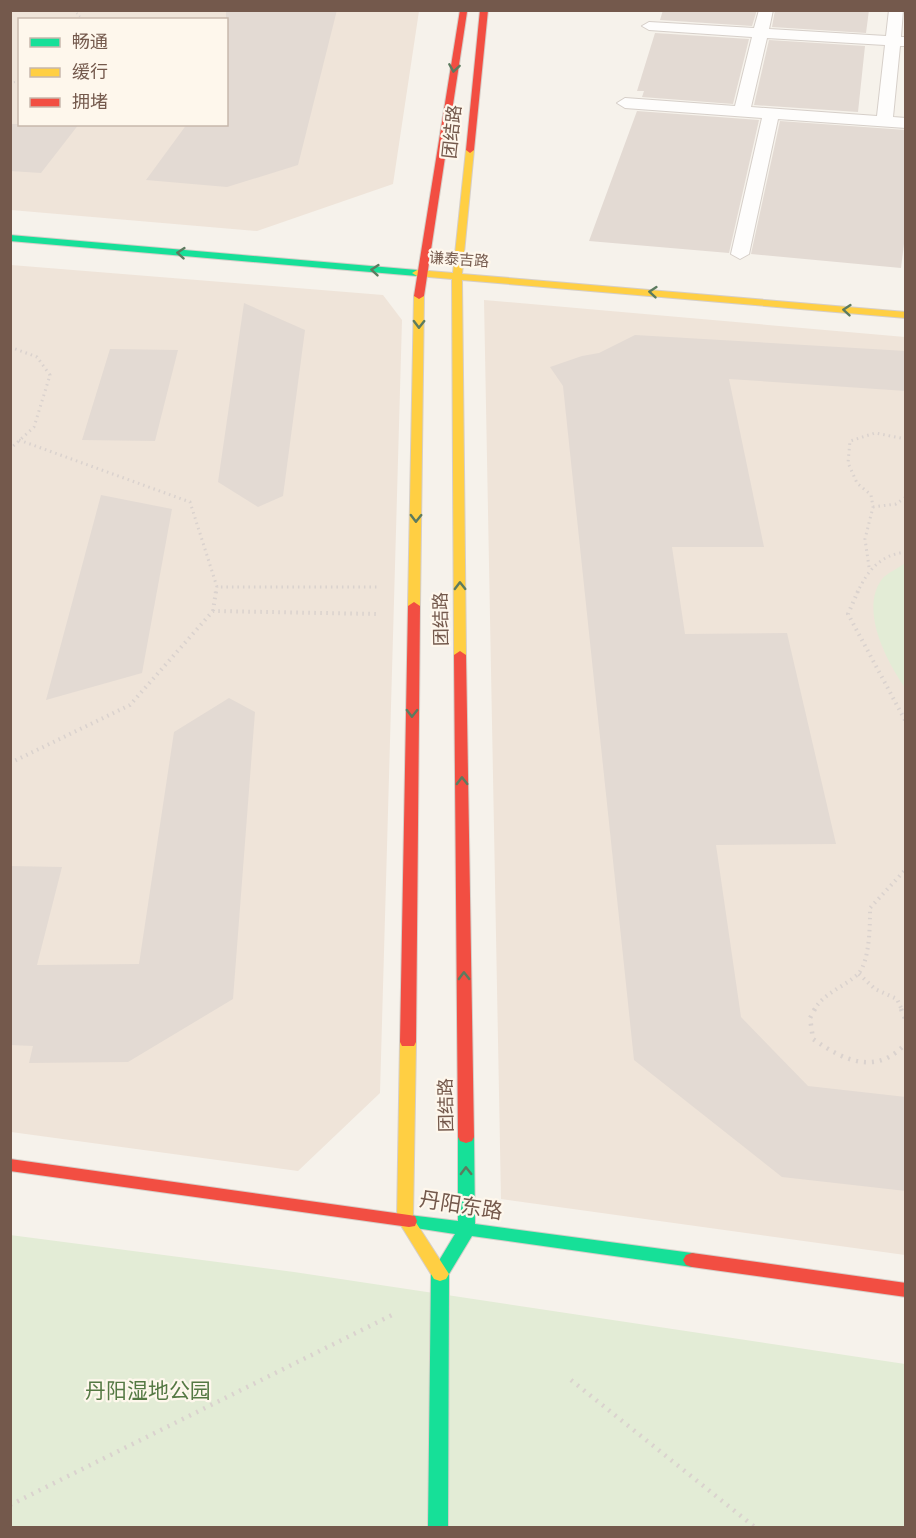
<svg xmlns="http://www.w3.org/2000/svg" width="916" height="1538" font-family="'Alegreya Sans','Noto Sans SC',sans-serif">
	<style>
		.residential { fill: #efe4d9; fill-rule: evenodd }
		.green { fill: #e3ecd6 }
		.building { fill: #e3dad3 }
		.lines { fill: none; stroke-linecap: round; stroke-linejoin: round }
		.lane-casing { stroke: #d6cfc9; stroke-width: 2 }
		.fast-casing { stroke: #d5cec8; stroke-width: 2 }
		.slow-casing { stroke: #d5cec8; stroke-width: 2 }
		.jam-casing { stroke: #d5cec8; stroke-width: 2 }
		.path-far3 { stroke: #dad2ce; stroke-width: 2; stroke-dasharray: 1 3; stroke-linecap: butt }
		.path-far2 { stroke: #dad2ce; stroke-width: 3; stroke-dasharray: 1.5 4; stroke-linecap: butt }
		.path-far1 { stroke: #dad2ce; stroke-width: 4; stroke-dasharray: 1.5 4.5; stroke-linecap: butt }
		.path { stroke: #dad2ce; stroke-width: 4.5; stroke-dasharray: 2 6; stroke-linecap: butt }
		.lane { fill: #fefdfc; fill-rule: evenodd }
		.fast { fill: #16e098; fill-rule: evenodd }
		.slow { fill: #ffcf43; fill-rule: evenodd }
		.jam { fill: #f24e42; fill-rule: evenodd }
		.oneway { stroke: #5c7b5f }
		.labels { text-anchor: middle; dominant-baseline: central; stroke-width: 4.5; stroke-linejoin: round; paint-order: stroke }
		.far-street-label { font-size: 15px; fill: #74594c; stroke: #fef7ec }
		.street-label { font-size: 18px; fill: #74594c; stroke: #fef7ec }
		.near-street-label { font-size: 21px; fill: #74594c; stroke: #fef7ec }
		.near-park-label { font-size: 21px; fill: #557944; stroke: #fef7ec }
	</style>
	<rect width="100%" height="100%" fill="#f6f2eb"/>
	<path class="residential" d="M10,11h409l-26,173 -136,47 -246,-21zM20,20h206v104h-206z
		M11,265l372,30 19,25 -22,773 -82,78 -287,-39z
		M484,300l421,37v918l-404,-56z"/>
	<path class="green" d="M905,563v125c-18,-26 -46,-78 -23,-109 5,-6 17,-11 23,-16z
		M10,1235l284,37 611,92v163h-894z"/>
	<path class="building" d="M226,10h111l-39,155 -71,22 -81,-7 41,-56h39z
		M663,10h94l-5,16 -92,-6z
		M775,10h94l-3,23 -94,-6z
		M655,33l94,6 -16,65 -91,-7 2,-6h-7z
		M769,40l96,6 -7,66 -104,-7z
		M637,111l122,9 -30,133 -140,-12z
		M780,121l126,9v98l-5,40 -150,-14z
		M10,124h69l-38,49 -31,-2z
		M244,303l61,27 -22,166 -25,11 -40,-25z
		M635,335l271,16v40l-177,-12 35,168h-92l13,87 102,-1 49,211 -120,1 25,172 67,69 98,11v94l-124,-14 -148,-117 -71,-674 -13,-19 32,-11 17,-3z
		M110,349l68,1 -23,91 -73,-1z
		M101,495l71,14 -30,164 -96,27z
		M229,698l26,14 -22,287 -105,63 -99,1 4,-17 -23,-1v-179l52,1 -25,98 102,-1 35,-232z"/>
	<g class="lines">
		<g class="lane-casing">
			<path id="lane" d="M759,10h14l-4,19 117,7 3,-26h14l-2,27h5v9h-6l-7,71 13,1v10l-128,-9 -29,135 -9,5 -9,-5 31,-136 -137,-10 -8,-5 8,-5 110,8 17,-69 -103,-7 -7,-4 7,-4 105,6zM767,38l118,7 -8,71 -126,-9z"/>
		</g>
		<g class="fast-casing">
			<path id="fast" d="M10,235l407,35 5,3 -5,3 -407,-35z
				M466,1131l6,2 2,4 1,87 217,29 6,2 3,5 -3,5 -6,2 -220,-31 -23,38 -1,254h-20l3,-254 24,-40 -46,-7 -6,-1 -2,-5 2,-5 6,-1 49,6v-84l2,-4z"/>
		</g>
		<g class="slow-casing">
			<path id="slow" d="M470,147l4,3 -12,124 444,38v6l-444,-38 4,375 -6,4 -6,-4 -2,-376 -35,-3 -5,-3 5,-3 36,3 13,-123z
				M419,293l5,3 -4,310 -6,4 -6,-4 6,-310z
				M408,1037l6,1 2,4 -3,176 36,56 -3,5 -6,2 -6,-2 -37,-60 3,-177 2,-4z"/>
		</g>
		<g class="jam-casing">
			<path id="jam" d="M460,10l7,2 -43,284 -5,3 -5,-3z
				M480,10h8l-14,140 -4,3 -4,-3z
				M414,602l6,4 -4,436 -2,4h-12l-2,-4 8,-436z
				M460,651l6,4 8,482 -2,4 -6,2 -6,-2 -2,-4 -4,-482z
				M10,1159l399,56 6,1 2,5 -2,5 -6,1 -399,-56z
				M692,1253l214,30v14l-214,-30 -6,-2 -3,-5 3,-5z"/>
		</g>
		<path class="path-far3" d="M74,10l9,10
			M10,83l10,-2"/>
		<path class="path-far2" d="M10,347l27,10 13,18 -16,52 -24,22
			M19,440l171,62 27,85h161
			M873,507l23,-3 10,-7
			M869,567l-4,-28 8,-32 -2,-12 -14,-12 -9,-20 2,-22 25,-8 31,6
			M216,593l1,-6
			M857,593c11,-23 23,-38 49,-41"/>
		<path class="path-far1" d="M858,591l-10,23 58,108
			M213,611l3,-20
			M10,763l120,-58 83,-94 164,3
			M859,974l16,15 22,10 5,11
			M814,1010c10,-17 28,-22 43,-35 13,-12 13,-50 13,-67l36,-39"/>
		<path class="path" d="M815,1009l-5,9 3,21c31,22 64,37 93,4
			M901,1009l5,12
			M571,1380l185,148
			M10,1505l384,-191"/>
		<use href="#lane" class="lane"/>
		<use href="#fast" class="fast"/>
		<use href="#slow" class="slow"/>
		<use href="#jam" class="jam"/>
	</g>
	<defs><path id="oneway-chevron" d="M-2-3.5L2.5 0L-2 3.5" fill="none" stroke-width="1.6" stroke-linecap="round" stroke-linejoin="round" transform="scale(1.5)"/></defs>
	<g class="oneway">
		<use href="#oneway-chevron" transform="translate(454 68) rotate(99)"/>
		<use href="#oneway-chevron" transform="translate(181 253) rotate(-175)"/>
		<use href="#oneway-chevron" transform="translate(375 270) rotate(-175)"/>
		<use href="#oneway-chevron" transform="translate(653 292) rotate(-175)"/>
		<use href="#oneway-chevron" transform="translate(847 310) rotate(-175)"/>
		<use href="#oneway-chevron" transform="translate(419 324) rotate(91)"/>
		<use href="#oneway-chevron" transform="translate(416 518) rotate(91)"/>
		<use href="#oneway-chevron" transform="translate(460 586) rotate(-91)"/>
		<use href="#oneway-chevron" transform="translate(412 713) rotate(91)"/>
		<use href="#oneway-chevron" transform="translate(462 781) rotate(-91)"/>
		<use href="#oneway-chevron" transform="translate(464 976) rotate(-91)"/>
		<use href="#oneway-chevron" transform="translate(466 1171) rotate(-91)"/>
	</g>
	<g class="labels">
		<g class="far-street-label">
			<text transform="translate(459 260) rotate(4)">谦泰吉路</text>
		</g>
		<g class="street-label">
			<text transform="translate(453 132) rotate(-84)">团结路</text>
			<text transform="translate(442 619) rotate(-91)">团结路</text>
			<text transform="translate(447 1105) rotate(-91)">团结路</text>
		</g>
		<g class="near-street-label">
			<text transform="translate(461 1206) rotate(9)">丹阳东路</text>
		</g>
		<g class="near-park-label">
			<text x="148" y="1391">丹阳湿地公园</text>
		</g>
	</g>
	<rect width="916" height="1538" fill="none" stroke="#74594c" stroke-width="24"/>
	<rect x="18" y="18" width="210" height="108" fill="#fef7ec" stroke="#c7b8ac" stroke-width="1.5"/>
	<rect x="30" y="38" width="30" height="9" fill="#16e098" stroke="#c7b8ac" stroke-width="1.5"/>
	<text x="72" y="48" font-size="18" fill="#74594c">畅通</text>
	<rect x="30" y="68" width="30" height="9" fill="#ffcf43" stroke="#c7b8ac" stroke-width="1.5"/>
	<text x="72" y="78" font-size="18" fill="#74594c">缓行</text>
	<rect x="30" y="98" width="30" height="9" fill="#f24e42" stroke="#c7b8ac" stroke-width="1.5"/>
	<text x="72" y="108" font-size="18" fill="#74594c">拥堵</text>
</svg>
